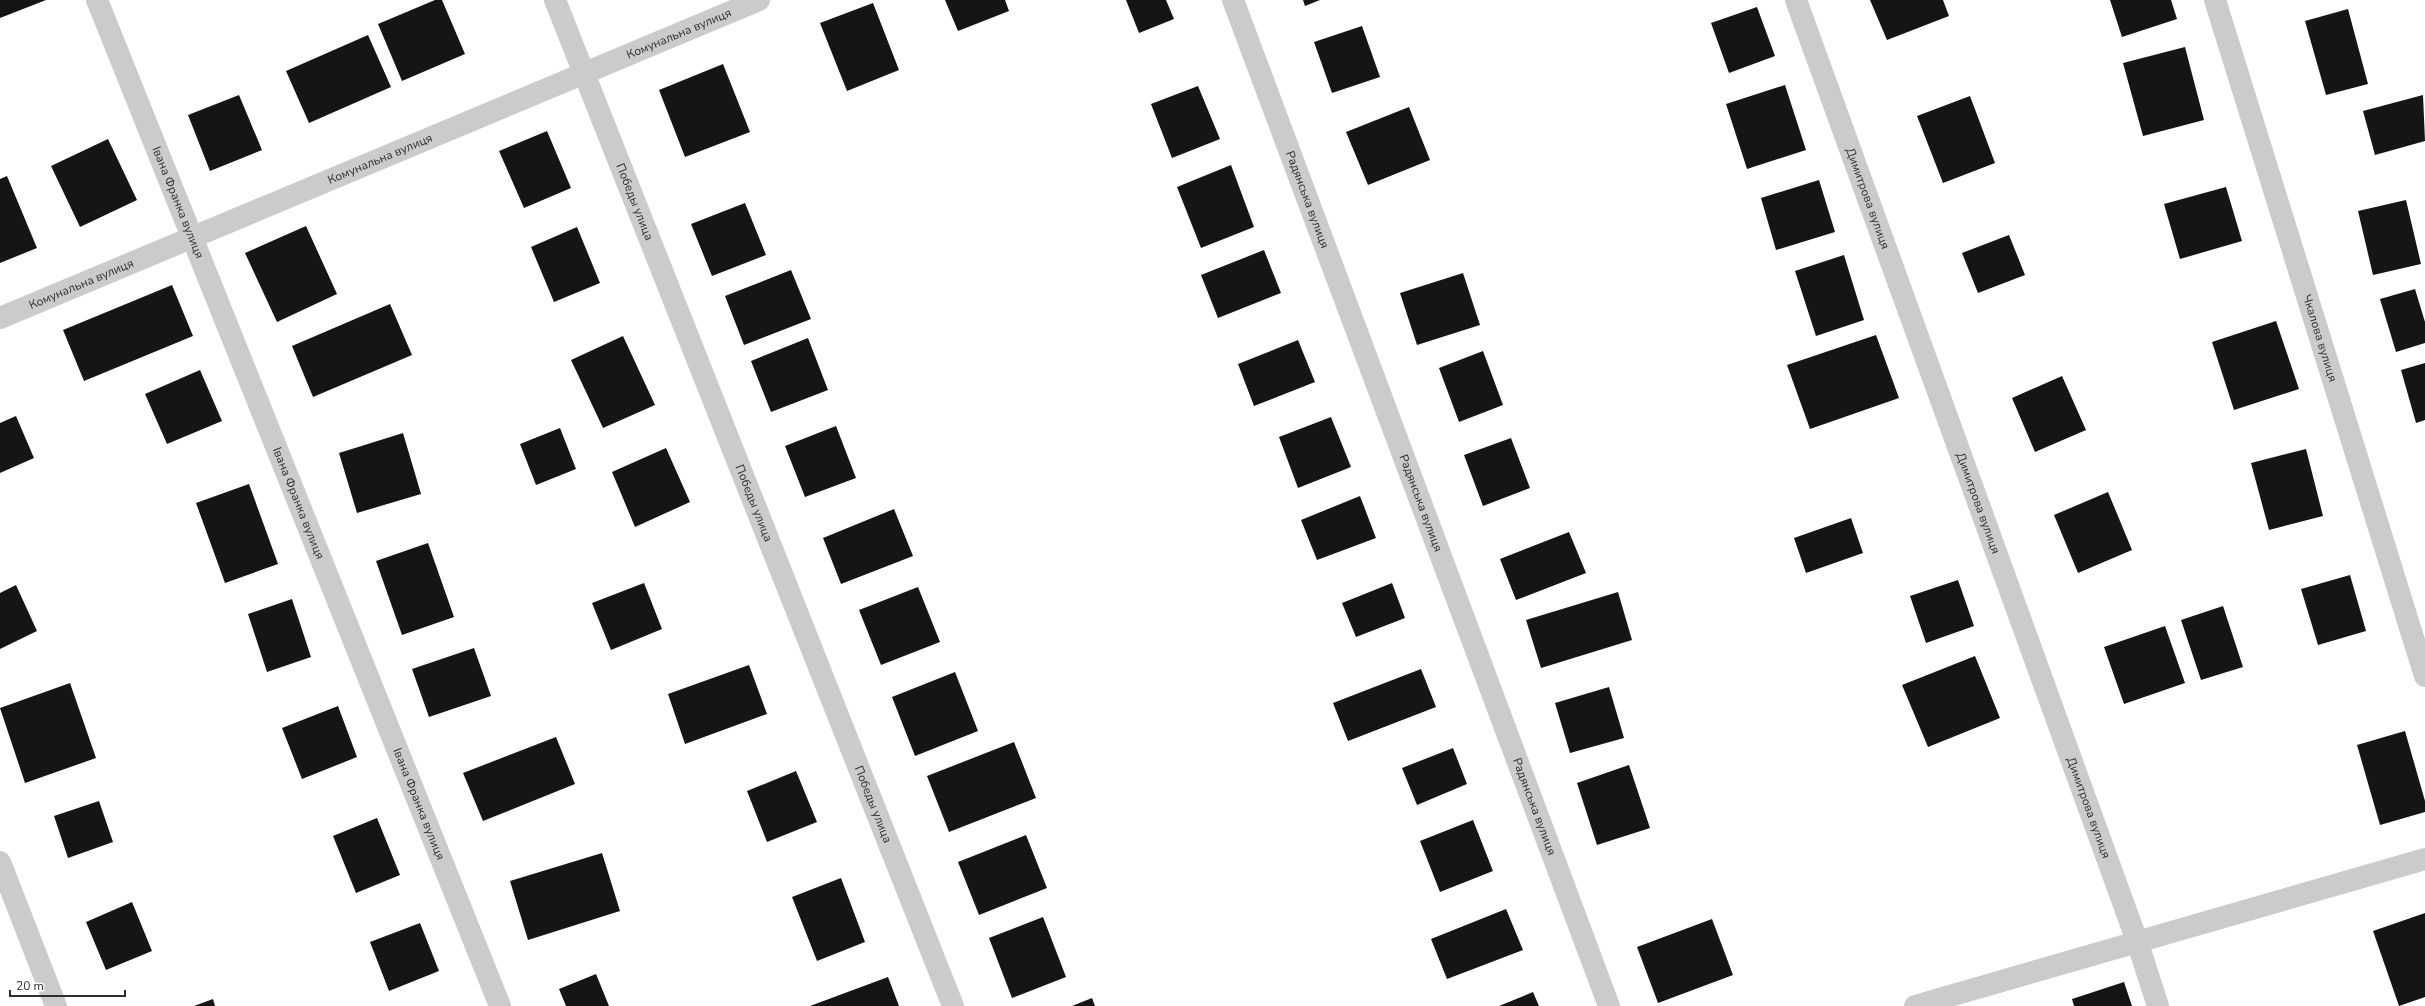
<svg xmlns="http://www.w3.org/2000/svg" width="2425" height="1006" font-family="'Nunito Sans',sans-serif">
	<style>
		.building { fill: #151515 }
		.lines { fill: none; stroke-linecap: round; stroke-linejoin: round }
		.minor { stroke: #cbcbcb; stroke-width: 22 }
		.labels { text-anchor: middle; dominant-baseline: central; stroke-width: 4; stroke-linejoin: round; paint-order: stroke }
		.street-label { font-size: 12px; fill: #2e2e2e; stroke: #fff }
	</style>
	<rect width="100%" height="100%" fill="#fff"/>
	<path class="building" d="M0,0h46l-46,18z
		M435,0h7l23,54 -63,27 -24,-57z
		M945,0h60l4,11 -51,20z
		M1126,0h40l8,19 -35,14z
		M1303,0h17l-15,6z
		M1870,0h73l6,16 -62,24z
		M2110,0h61l6,19 -55,18z
		M873,3l26,67 -52,21 -27,-68z
		M1757,7l18,49 -46,17 -18,-50z
		M2348,9l20,75 -42,11 -21,-74z
		M1362,26l18,51 -48,16 -18,-51z
		M368,35l23,52 -82,36 -23,-52z
		M2185,47l19,73 -61,16 -20,-73z
		M723,64l27,68 -65,25 -26,-67z
		M1785,85l21,65 -59,19 -21,-65z
		M1198,86l22,53 -48,19 -21,-54z
		M239,95l23,55 -52,21 -22,-56z
		M2423,95l2,46 -50,14 -12,-44z
		M1970,96l25,67 -52,20 -26,-67z
		M1409,107l21,53 -62,25 -22,-53z
		M547,131l24,57 -47,20 -25,-57z
		M108,139l29,61 -57,27 -29,-61z
		M1231,165l23,62 -53,21 -24,-61z
		M7,176l30,72 -37,15v-84z
		M1819,180l16,52 -59,18 -15,-52z
		M2226,187l16,54 -62,18 -16,-55z
		M2406,200l15,64 -48,11 -15,-64z
		M745,203l21,52 -54,21 -21,-52z
		M306,226l31,68 -60,28 -32,-69z
		M577,227l23,56 -46,19 -23,-55z
		M2009,235l16,40 -47,18 -16,-40z
		M1264,250l17,43 -63,25 -17,-43z
		M1844,255l20,65 -48,16 -21,-65z
		M791,270l20,49 -67,26 -19,-49z
		M1463,273l17,52 -63,20 -17,-52z
		M172,285l21,51 -109,45 -21,-51z
		M2415,289l10,33v21l-29,9 -16,-53z
		M390,304l22,51 -99,42 -21,-51z
		M2276,321l23,68 -65,21 -22,-68z
		M1876,335l23,63 -89,31 -23,-64z
		M623,336l32,69 -52,23 -32,-68z
		M808,338l20,52 -57,22 -20,-51z
		M1298,340l17,42 -61,24 -16,-42z
		M1483,351l20,54 -44,17 -20,-54z
		M2425,363v57l-9,3 -15,-53z
		M200,370l22,51 -55,23 -22,-50z
		M2062,376l24,54 -51,22 -23,-54z
		M16,416l18,42 -34,15v-50z
		M1331,417l20,50 -53,21 -19,-51z
		M836,426l20,52 -51,19 -20,-51z
		M560,428l16,41 -40,16 -16,-41z
		M403,433l18,61 -64,19 -18,-60z
		M1511,438l19,50 -47,18 -19,-51z
		M666,448l24,54 -55,25 -23,-55z
		M2306,449l17,67 -54,14 -18,-67z
		M249,484l29,80 -53,19 -29,-80z
		M2108,492l24,58 -54,23 -24,-58z
		M1360,496l16,42 -59,22 -16,-40z
		M894,509l19,47 -72,28 -18,-46z
		M1851,518l12,35 -57,20 -12,-35z
		M1569,532l17,41 -70,27 -16,-41z
		M428,543l26,74 -52,18 -26,-74z
		M2350,575l16,56 -48,14 -17,-56z
		M1958,580l16,46 -48,17 -16,-47z
		M644,583l18,46 -51,21 -19,-47z
		M1392,583l13,35 -49,19 -14,-34z
		M16,585l21,46 -37,18v-56z
		M918,587l22,55 -59,23 -22,-55z
		M1618,592l14,48 -91,28 -15,-48z
		M292,599l19,58 -44,15 -19,-58z
		M2223,606l20,61 -42,13 -20,-60z
		M2165,626l20,57 -61,21 -20,-57z
		M474,648l17,48 -62,21 -17,-48z
		M1975,656l25,62 -72,29 -26,-62z
		M749,665l18,49 -82,30 -17,-50z
		M1421,669l15,38 -88,34 -15,-38z
		M955,672l23,59 -63,25 -23,-59z
		M70,683l26,75 -71,25 -25,-75z
		M1609,687l15,51 -54,15 -15,-50z
		M338,706l19,51 -55,22 -20,-51z
		M2405,731l20,70v11l-45,13 -23,-80z
		M556,737l19,47 -92,37 -20,-48z
		M1014,742l22,56 -87,34 -22,-56z
		M1453,748l14,36 -50,21 -15,-37z
		M1629,765l21,63 -53,17 -20,-62z
		M796,771l21,51 -50,20 -20,-51z
		M99,801l14,41 -45,16 -14,-42z
		M377,818l23,57 -44,18 -23,-57z
		M1473,820l20,51 -53,21 -20,-51z
		M1026,835l21,53 -68,27 -21,-53z
		M602,853l18,58 -92,29 -18,-59z
		M841,878l24,64 -48,19 -25,-64z
		M132,902l20,49 -46,19 -20,-48z
		M1506,909l17,41 -76,29 -16,-40z
		M2425,913v84l-26,9 -26,-75z
		M1043,917l23,60 -54,21 -23,-60z
		M1712,919l21,56 -75,28 -21,-56z
		M420,923l19,48 -50,20 -19,-49z
		M596,974l13,32h-43l-7,-17z
		M888,977l11,29h-89z
		M2124,982l8,24h-58l-2,-7z
		M1533,992l6,14h-40z
		M1092,998l3,8h-23z
		M213,999l2,7h-21z"/>
	<g class="lines">
		<g class="minor">
			<path id="s1" d="M97,0l403,1006"/>
			<path id="s2" d="M555,0l398,1006"/>
			<path id="s3" d="M1233,0l376,1006"/>
			<path id="s4" d="M1796,0l341,941 21,65"/>
			<path id="s5" d="M2215,0l210,676"/>
			<path id="s6" d="M0,318l759,-318"/>
			<path d="M0,862l56,144"/>
			<path d="M1915,1006l510,-147"/>
		</g>
	</g>
	<g class="labels">
		<g class="street-label">
			<text stroke="none"><textPath href="#s6" startOffset="736">Комунальна вулиця</textPath></text>
			<text stroke="none"><textPath href="#s6" startOffset="412">Комунальна вулиця</textPath></text>
			<text stroke="none"><textPath href="#s4" startOffset="211">Димитрова вулиця</textPath></text>
			<text stroke="none"><textPath href="#s3" startOffset="213">Радянська вулиця</textPath></text>
			<text stroke="none"><textPath href="#s1" startOffset="218">Івана Франка вулиця</textPath></text>
			<text stroke="none"><textPath href="#s2" startOffset="217">Победы улица</textPath></text>
			<text stroke="none"><textPath href="#s6" startOffset="88">Комунальна вулиця</textPath></text>
			<text stroke="none"><textPath href="#s5" startOffset="354">Чкалова вулиця</textPath></text>
			<text stroke="none"><textPath href="#s1" startOffset="542">Івана Франка вулиця</textPath></text>
			<text stroke="none"><textPath href="#s2" startOffset="541">Победы улица</textPath></text>
			<text stroke="none"><textPath href="#s3" startOffset="537">Радянська вулиця</textPath></text>
			<text stroke="none"><textPath href="#s4" startOffset="535">Димитрова вулиця</textPath></text>
			<text stroke="none"><textPath href="#s1" startOffset="866">Івана Франка вулиця</textPath></text>
			<text stroke="none"><textPath href="#s2" startOffset="865">Победы улица</textPath></text>
			<text stroke="none"><textPath href="#s3" startOffset="861">Радянська вулиця</textPath></text>
			<text stroke="none"><textPath href="#s4" startOffset="859">Димитрова вулиця</textPath></text>
		</g>
	</g>
	<path d="M10 990v6h115v-6" fill="none" stroke="#2e2e2e" stroke-width="2"/>
	<text x="16" y="990" font-size="12" fill="#2e2e2e" stroke="#ffffff" stroke-width="3" paint-order="stroke">20 m</text>
</svg>
